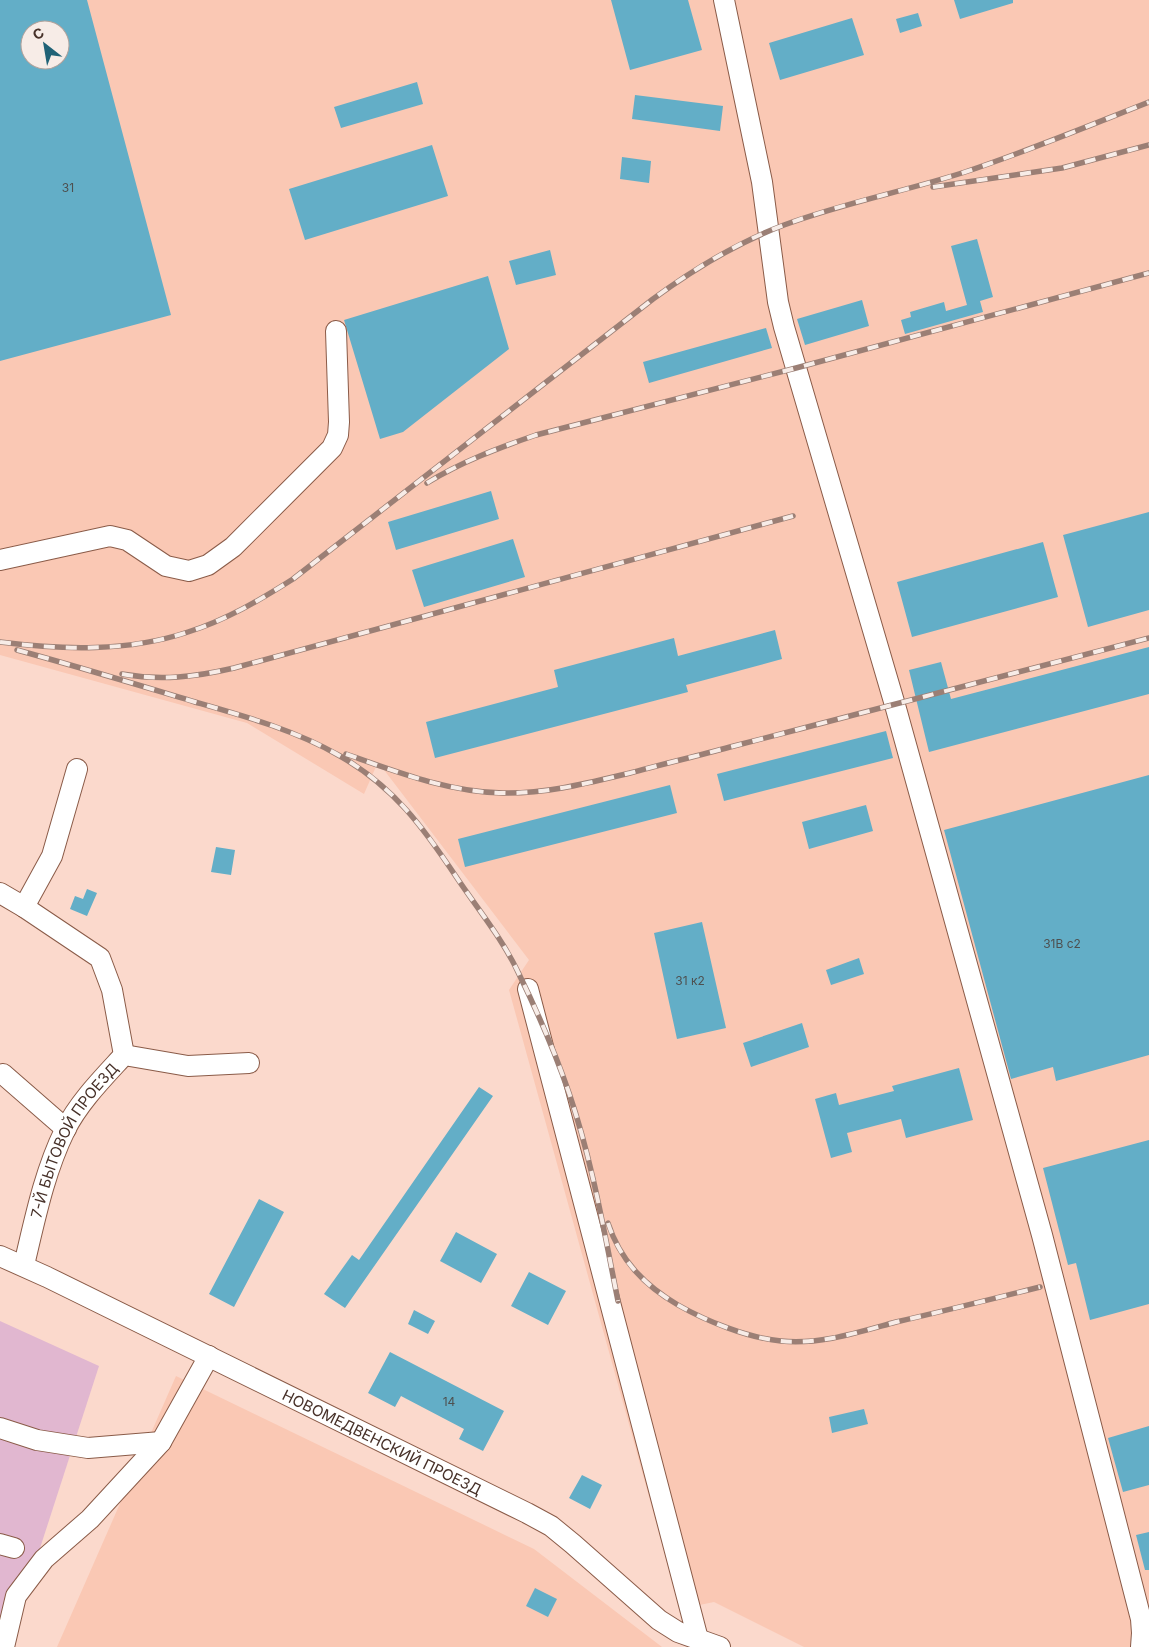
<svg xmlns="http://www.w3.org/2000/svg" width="1149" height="1647" font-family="Inter,sans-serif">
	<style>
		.built { fill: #fac8b4; fill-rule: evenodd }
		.green { fill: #e1b7d0 }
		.building { fill: #63aec7; fill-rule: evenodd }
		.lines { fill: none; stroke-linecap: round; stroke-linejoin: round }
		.minor-casing { stroke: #8a5b48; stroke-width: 22 }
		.minor { stroke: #fff; stroke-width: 20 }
		.rail-casing { stroke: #9b7f75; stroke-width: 5.5 }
		.rail { stroke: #f7ece7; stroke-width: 4; stroke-dasharray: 11; stroke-linecap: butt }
		.labels { text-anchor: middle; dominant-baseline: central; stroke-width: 4; stroke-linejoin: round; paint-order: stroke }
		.number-label { font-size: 12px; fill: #4e5050 }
		.street-label { font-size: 15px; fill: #473129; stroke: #f7ece7 }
	</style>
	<rect width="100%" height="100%" fill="#fbd9cc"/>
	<path class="built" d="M0,0h1149v1647h-345l-90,-45 -34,7 -171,-619 20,-30 -151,-198 -14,32 -117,-71 -247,-68zM30,30h30v30h-30z
		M176,1376l358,173 128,98h-605z"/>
	<path class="green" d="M0,1321l99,45 -91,281h-8z"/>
	<path class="building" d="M0,0h87l84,315 -171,46zM30,30h30v30h-30z
		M611,0h77l14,50 -72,20z
		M954,0h59v3l-53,16z
		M918,13l4,13 -22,7 -4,-14z
		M852,18l12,37 -84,25 -11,-37z
		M417,82l6,22 -82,24 -7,-21z
		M635,95l88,11 -3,25 -88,-12z
		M432,145l16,51 -143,44 -16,-51z
		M622,157l29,4 -2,22 -29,-4z
		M977,239l16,58 -13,4 3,11 -78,22 -4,-14 10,-3 -1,-5 34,-10 2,9 21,-6 -16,-59z
		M550,250l6,25 -40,10 -7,-24z
		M488,276l21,73 -106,83 -23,7 -36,-119z
		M862,300l7,26 -64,19 -8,-26z
		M766,328l6,20 -123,35 -6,-21z
		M491,491l8,28 -103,31 -8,-28z
		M1149,512v98l-61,17 -25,-92z
		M513,539l12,38 -101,30 -12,-37z
		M1043,542l15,55 -146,40 -15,-55z
		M775,630l7,29 -96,26 2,7 -253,66 -9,-36 132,-35 -4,-17 120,-32 4,18z
		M1149,647v47l-220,58 -20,-82 32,-8 10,37z
		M886,731l7,27 -169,43 -7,-27z
		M1149,775v280l-93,26 -3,-14 -42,12 -67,-249z
		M670,785l7,28 -212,54 -7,-28z
		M866,805l7,26 -64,18 -7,-27z
		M216,847l19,3 -4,25 -20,-3z
		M87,889l10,4 -10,23 -17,-7 5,-13 8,3z
		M702,922l24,106 -49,11 -23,-106z
		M859,958l5,16 -33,11 -5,-15z
		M802,1023l7,24 -58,20 -8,-24z
		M959,1068l14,52 -67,18 -5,-19 -54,14 5,19 -21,6 -16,-59 21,-6 3,12 55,-14 -2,-5z
		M479,1087l14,9 -148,212 -21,-14 28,-39 7,5z
		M1149,1140v164l-59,16 -14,-57 -8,2 -25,-97z
		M259,1199l25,13 -50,95 -25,-13z
		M456,1232l41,22 -16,29 -41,-22z
		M529,1272l37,19 -18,34 -37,-19z
		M414,1310l21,11 -7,13 -20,-10z
		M390,1352l114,59 -21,40 -24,-12 5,-10 -63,-33 -6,11 -27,-14z
		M864,1409l4,15 -36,9 -3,-16z
		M1149,1426v59l-26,7 -15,-54z
		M582,1475l20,10 -12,24 -21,-11z
		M1149,1532v38h-4l-9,-35z
		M535,1588l22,11 -9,18 -22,-11z"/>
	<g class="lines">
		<g class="minor-casing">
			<g id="minor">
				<path d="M724,0l38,182 16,120 6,25 111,378 147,530 99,384 1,14 -1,14"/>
				<path d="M0,560l110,-24 17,4 39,26 23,5 19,-6 25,-18 99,-99 6,-13 1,-13 -3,-91"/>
				<path d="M0,893l24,14 76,51 12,32 12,65"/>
				<path d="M24,907l28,-51 25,-87"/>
				<path d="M528,989l170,650"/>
				<path d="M3,1074l63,55"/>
				<path id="s1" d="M0,1256l47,21 480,236 24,13 22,18 86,76 19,12 42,15"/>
				<path id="s2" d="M24,1265c11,-46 20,-92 41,-135 14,-28 38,-52 59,-75l64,11 61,-3"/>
				<path d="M0,1428l37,12 51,8 73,-6"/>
				<path d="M0,1544l14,4"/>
				<path d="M4,1647l12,-51 28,-37 46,-40 71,-77 48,-86"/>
			</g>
		</g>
		<use href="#minor" class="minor"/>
		<g class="rail-casing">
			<path id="rail" d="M933,187l129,-19 87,-23
				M427,483c34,-21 71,-35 109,-48l260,-67 353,-95
				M0,642c63,8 128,10 188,-10 38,-12 72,-32 105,-53l360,-280c41,-30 83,-56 131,-74 59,-22 122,-34 181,-53 63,-21 123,-46 184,-70
				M17,650c59,16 118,34 178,52 49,14 100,28 145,54 54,31 83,71 117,122 20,30 45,60 61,94 19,39 37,80 51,121 23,67 35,138 49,208
				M122,674c39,7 73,3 112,-6l559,-152
				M346,754c51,18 102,38 157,39 43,1 85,-10 127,-20 33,-9 67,-17 100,-26 140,-36 280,-73 419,-109
				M608,1223c12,37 36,62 70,82 28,16 70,33 103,36 39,4 78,-9 115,-19 48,-11 96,-23 144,-35"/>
		</g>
		<use href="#rail" class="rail"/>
	</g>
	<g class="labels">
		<g class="number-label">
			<text x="68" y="187">31</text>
			<text x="1062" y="943">31В с2</text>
			<text x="690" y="980">31 к2</text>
			<text x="449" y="1401">14</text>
		</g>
		<g class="street-label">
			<text stroke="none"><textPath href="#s2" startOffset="136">7-Й БЫТОВОЙ ПРОЕЗД</textPath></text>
			<text stroke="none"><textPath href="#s1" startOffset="425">НОВОМЕДВЕНСКИЙ ПРОЕЗД</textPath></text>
		</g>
	</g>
	<g transform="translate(45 45) rotate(329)"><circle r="24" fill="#f7ece7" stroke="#b1a19b"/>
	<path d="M0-4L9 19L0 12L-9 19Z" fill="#206276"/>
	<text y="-8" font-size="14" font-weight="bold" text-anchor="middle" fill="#473129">С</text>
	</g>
</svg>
